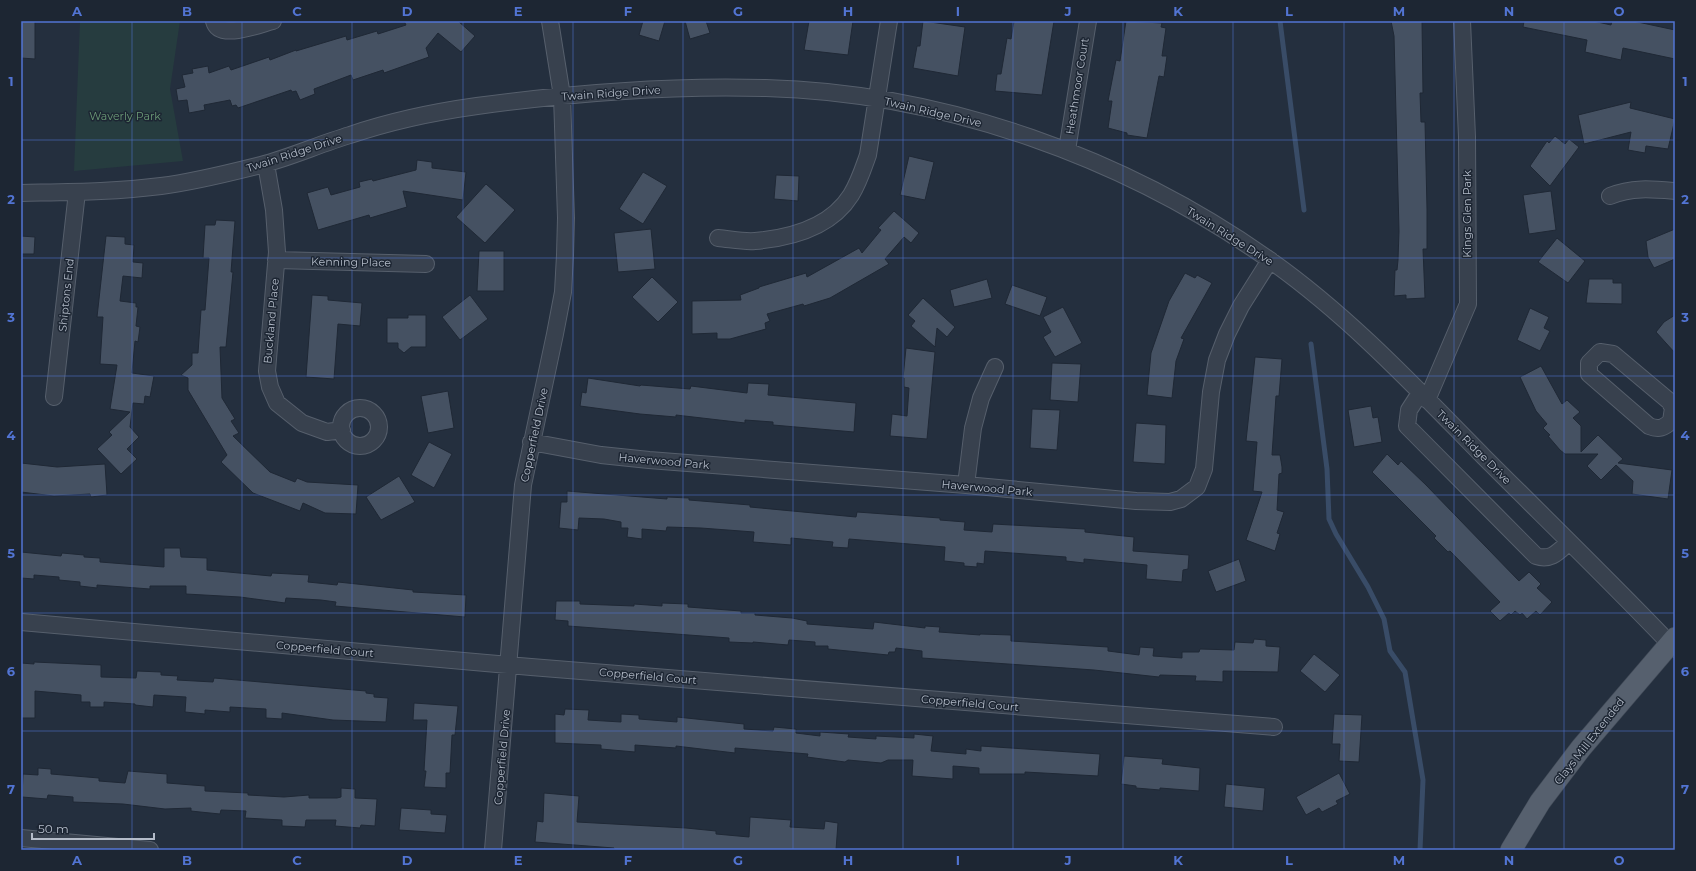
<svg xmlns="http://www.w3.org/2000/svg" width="1696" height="871" font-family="Montserrat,sans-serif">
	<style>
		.green { fill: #263c3f }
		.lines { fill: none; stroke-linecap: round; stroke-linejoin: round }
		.stream { stroke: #394c67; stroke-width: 5 }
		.building { fill: #455162; stroke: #1f2835 }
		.minor-casing { stroke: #565f6c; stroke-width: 18 }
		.major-casing { stroke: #414a57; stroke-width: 22 }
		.minor { stroke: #38414e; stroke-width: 16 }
		.major { stroke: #56606e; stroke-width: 21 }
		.grid { fill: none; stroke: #5274d3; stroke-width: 1; stroke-opacity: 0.55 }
		.labels { text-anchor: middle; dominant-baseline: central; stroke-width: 3; stroke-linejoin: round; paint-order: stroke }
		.street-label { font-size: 11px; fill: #b4bcc9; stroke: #1d2633 }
		.park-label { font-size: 11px; fill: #6b9a76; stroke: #1d2633 }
		.neatline { fill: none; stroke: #5274d3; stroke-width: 1.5 }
		.grid-label { font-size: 13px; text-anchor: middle; font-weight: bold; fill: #5274d3 }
	</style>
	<rect width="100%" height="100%" fill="#242f3e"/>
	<path class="green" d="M80,21h100l-10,68 13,72 -109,10z"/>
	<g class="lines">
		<path class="stream" d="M1280,21l24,189
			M1311,344l16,125 2,50 7,15 32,53 16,32 6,32 15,21 18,108 -3,70"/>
	</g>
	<path class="building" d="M21,21h14v38l-14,-1z
		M404,21h54l17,15 -14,16 -23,-19 -12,15 3,9 -45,16 -1,-3 -30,10 -2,-5 -37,14 1,5 -15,6 -4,-9 -4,1 -1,-2 -53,18 -2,-3 -4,1 -2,-6 -26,5 1,5 -16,3 -2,-13 -9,1 -2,-12 9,-2 -3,-12 11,-2 -1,-4 16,-3 1,7 20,-7 2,4 38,-13 1,3 26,-10v1l50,-15 1,4 30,-9 1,3 28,-9z
		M643,21h22l-6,20 -20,-6z
		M685,21h21l4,12 -20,6z
		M809,21h44l-5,34 -44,-5z
		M923,21l42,6 -7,49 -45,-8 4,-22h3z
		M1014,21h40l-12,74 -47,-4 2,-17h4l6,-36 4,1z
		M1126,21l36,2 -1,4 5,1 -4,28h5l-3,21 -5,-1 -12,62 -20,-3v-2l-19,-5 4,-27h-4l8,-41 4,1z
		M1391,21h31l1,72h-3l1,29h4l2,87v40h-4l2,49 -19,1v-4l-12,1 1,-26h2l1,-10 1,-29 -5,-195z
		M1524,21h69l18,4 1,-4h21l42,9v29l-52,-11 -2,12 -36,-8 2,-12 -64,-13z
		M1631,102l-1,6 45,11 -7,30 -22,-3 -1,7 -17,-3 3,-18 -47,12 -6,-29z
		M1555,136l10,8 4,-5 10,8 -29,39 -20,-20 17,-25 2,2z
		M909,156l25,6 -9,38 -25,-5z
		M417,160l15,2v6l34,4 -3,28 -60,-9 4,16 -37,11 -1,-3 -51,15 -11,-37 21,-6 3,8 29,-8 -1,-5 13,-3 1,2 43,-11z
		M643,172l24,14 -24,38 -24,-15z
		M776,175l23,1 -1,25 -24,-2z
		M486,184l29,26 -30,33 -29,-26z
		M1551,191l5,39 -27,4 -6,-39z
		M894,211l25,22 -8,10 -7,-6 -19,22 4,5 -59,34 -26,8 -1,-2 -36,10 3,7 -5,2 1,6 -36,10h-13v-6l-25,1v-33l49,-1 -1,-5 19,-7v-1l47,-14 1,4 52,-29 3,5 19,-23 -3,-2z
		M216,220l19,1 -4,51h2l-7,75h-6l2,51 13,21 -4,2 8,12 -6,3 37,36 25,10 2,-4 10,4 51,3 -2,29 -31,-1 -22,-10 -3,8 -47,-18 -32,-31 6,-7 -39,-65v-12l-7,-3 11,-10v-12h6l3,-43h4l4,-52h-6l2,-33h10z
		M651,229l4,40 -37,3 -4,-39z
		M1675,229v30l-21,9 -6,-11 -2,-16z
		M21,236l14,1 -1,17h-13z
		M106,236l19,1v7l9,1 -1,17 10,1 -1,15 -19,-2 -3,25 16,2v4h2l-2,19 4,1 -2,15 -3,-1 -3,32 22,3 -4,21 -5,-1 -1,8 -11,-1 -3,24 9,10 -12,12 10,10 -16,15 -24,-25 15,-14 -3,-3 21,-20 -20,-3 7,-44 -17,-1 3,-47h-6z
		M1557,238l28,23 -17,22 -30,-21z
		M479,251h25v40h-27z
		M1185,273l10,5 2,-3 15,8 -31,55 3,1 -8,22 -4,37 -25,-3 4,-42 18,-52z
		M652,277l26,25 -20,20 -26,-25z
		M987,279l5,19 -38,9 -4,-17z
		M1589,279h24v4h9v21l-36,-1z
		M1012,285l35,12 -7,19 -35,-12z
		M312,295l16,1v4l34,3 -2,23 -22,-2 -4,55 -28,-2z
		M470,295l18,24 -28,21 -18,-23z
		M923,298l32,29 -8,10 -10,-9 -2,19 -24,-21 4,-5 -7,-6z
		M1063,307l19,36 -27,14 -12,-20 8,-5 -8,-15z
		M1530,308l19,9 -5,11 6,3 -10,20 -23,-11z
		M408,315h18v32h-15l-7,6 -6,-5v-5h-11v-25h21z
		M1675,315v38l-19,-21 8,-10z
		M906,348l29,4 -8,87 -37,-3 2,-22 15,2 2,-28 -5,-1v-9h-1z
		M1255,357l27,2 -3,37h-3l-4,59h8l2,12v6l-3,1 -2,36 7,2 -7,21 3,1 -5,17 -29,-11 16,-48 -9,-1 4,-49 -11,-1z
		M1052,363l29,1 -3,38 -28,-2z
		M1541,366l21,38 5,-4 13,12 -7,6 8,8v26l17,-17 25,24 -5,4 54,7 -4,29 -36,-5 1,-13 -17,-16 -15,15 -14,-14 11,-12h-33l-5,-4 -12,-14 2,-1 -7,-7 4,-4 -11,-13 -16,-34z
		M588,378l52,8 1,-1 49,4 1,-3 56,7 1,-10 21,1 -1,11 88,8 -2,29 -81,-7v-3l-28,-2v3l-69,-8v2l-36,-3 -60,-8 2,-14 4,1z
		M448,391l6,37 -26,5 -7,-37z
		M1371,406l2,12 5,-1 4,25 -28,5 -6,-37z
		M1032,409l28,1 -3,40 -27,-2z
		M1136,423l30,2 -1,39 -32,-2z
		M429,442l23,12 -18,34 -23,-13z
		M1387,454l11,11 3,-4 25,24 93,96 10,-9 12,12 -4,4 15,14 -12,13 -4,-4 -9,8 -5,-6 -2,2 -5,-4 -4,4 -2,-2 -9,8 -10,-10 10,-9 -50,-51 -2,1 -14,-14 2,-2 -64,-64z
		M21,463l36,4 48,-3 2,31 -16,2 -1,-3 -36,2 -33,-4z
		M399,476l16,26 -34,18 -15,-23z
		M567,491l100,8v-2l22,1v2l61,5v2l106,10 1,-5 83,6v2l25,2 -1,8 28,2 1,-8 92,5v3l49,5 -1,14 56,4 -1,14 -5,1 -1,12 -36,-3 1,-14 -63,-6v4l-18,-2v-4l-81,-6 -1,13 -7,-1v4l-13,-1v-3l-20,-2 1,-14 -96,-8 -1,9 -16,-1 1,-5 -42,-4v7l-38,-3 1,-10 -53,-4 -34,-1 -1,4 -24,-2v10l-15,-2 1,-9h-7v-6l-17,-3 -25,-1 -1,12 -19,-2 2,-26h6z
		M164,548h16l1,9 26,1v12l64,6 1,-3 37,2 -1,7 29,3 1,-3 75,8v2l53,3 -1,22 -130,-11 1,-4 -15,-2 -35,-2 -1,5 -45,-6 -54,-3v-8h-36v3l-53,-4v3l-17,-2v-4l-21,-2v-3l-25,-2v4l-13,-1v-26l40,4 1,-3 22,2v2l16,1v4l64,5z
		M1239,559l7,22 -30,11 -8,-21z
		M556,601h24v3l54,2v-2l28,2v-3l26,1v3l53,4v2h14v2l37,3 15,3v3l66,5 1,-7 51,6v-2l15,1 -1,5 41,3v-1l31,1v6l97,6v4l31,4 1,-8 14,1 -1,8 29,2v-6h17l1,-3 34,1 1,-8 18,1 1,-4 12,1v6l14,1 -2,25 -55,-1v11l-18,-1h-10l1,-5 -36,-1 -1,2 -65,-7 -172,-12v-7l-26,-3 -1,4h-6l-1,3 -60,-6v-3h-13v-4l-26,-2 -1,5 -35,-3v1l-24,-1v-4l-161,-12v-5l-13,-1z
		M1314,654l26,21 -15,17 -25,-21z
		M34,662l67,3v12l35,1 1,-7 24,1v3l17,1 -1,4 36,2 1,-4 152,13v2l8,1v3l14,1 -2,24 -53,-2 -51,-7v6l-16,-1v-9l-36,-2v5l-25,-2v4l-20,-2 1,-15 -32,-2 -1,12 -18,-2v-1l-31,-2v5h-14v-5h-9v-7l-46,-4v27h-14v-55l13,1z
		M414,703l44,3 -3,29h-3l-2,38h-4v15l-22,-1 2,-16h-2l3,-51h-14z
		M565,709l24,1 -1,10 33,2v-8l18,1v4l38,3v-5l67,7v5l29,2 1,-4 22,2v4l24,3v-4l29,2 -1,3 28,2v-3l38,2v-4l19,2 -2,15 35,3v-5l15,2v-5l119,8 -2,22 -73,-4v2h-46v-6l-26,-2v13l-41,-3 1,-16h-25l-7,3 -33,-3 -3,2 -38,-5 1,-3 -73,-6v5l-59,-7v2l-41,-3v7l-34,-3v-4l-46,-2v-29l9,1z
		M1334,714l28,1 -3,47 -20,-1 1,-17h-8z
		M1124,756l39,3 -1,5 38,4 -1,23 -39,-3v2l-24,-2v-2l-15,-2z
		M38,768l13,1v5l48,4v3l26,2 3,-12 39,3v9l38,3v5l43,2v2l36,2 25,-2v3h28l4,-1v-9l14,1v9l22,1 -2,27 -14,-1 -1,3 -25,-2 1,-6h-30l-1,7 -23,-1v-6l-37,-2 1,-7 -25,-1 -1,4 -20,-2 -9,-1v-3l-26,1 -42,-5 -50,-2v-5l-25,-2 -1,4 -25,-2 1,-23 15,1z
		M1339,773l11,21 -14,7 2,3 -16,8 -3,-4 -13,7 -10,-18z
		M1226,784l39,4 -2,23 -39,-4z
		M544,793l35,3 -2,26 109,6 30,3v3l33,3 1,-20 41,3 -1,7 34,2 1,-8 13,2 -2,27h-222v-2l-79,-6 2,-21 6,1z
		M401,808l30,2v4l16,1 -2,18 -46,-3z"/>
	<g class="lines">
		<g class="minor-casing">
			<path id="minor" d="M214,21c5,20 46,3 59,0
				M1067,150l21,-129
				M266,164l8,46 3,42 -10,119 3,16 7,16 25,20 25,9 15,-2
				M21,193c47,-1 93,-1 140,-7 33,-4 68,-13 100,-21 30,-8 59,-21 89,-30 41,-14 84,-23 127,-29 95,-13 193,-21 289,-18 179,5 360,70 505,173 79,56 146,128 213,196 64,64 129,127 191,192
				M1610,196c22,-9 42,-7 65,-5
				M718,238c12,1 25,4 37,3 35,-3 76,-14 96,-46 8,-13 12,-26 17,-40l21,-134
				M276,260l150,4
				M1600,352l13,2 56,47 4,7 -2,13c-7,7 -12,9 -22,5l-60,-52v-11z
				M1420,393l-11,17 -2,16 129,130c15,5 22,-4 33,-14
				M54,397l23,-205
				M1427,400l41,-96 -1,-167 -5,-116
				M341 427a19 19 0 1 1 38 0a19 19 0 1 1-38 0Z
				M531,442l70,13 48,5 317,25 170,16 34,1 11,-3 16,-12 7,-18 7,-77 6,-32 10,-26 14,-28 29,-46
				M966,485l7,-57 8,-30 14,-31
				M21,622l510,45 743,60
				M21,838l129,12
				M493,850l30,-365 32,-151 8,-42 2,-37 1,-37 -4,-122 -12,-75"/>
		</g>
		<g class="major-casing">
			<path id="major" d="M1511,850l29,-48 41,-54 94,-110"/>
		</g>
		<use href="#minor" class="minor"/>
		<use href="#major" class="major"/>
	</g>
	<path class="grid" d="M132,21v829M242,21v829M352,21v829M463,21v829M573,21v829M683,21v829M793,21v829M903,21v829M1013,21v829M1123,21v829M1233,21v829M1344,21v829M1454,21v829M1564,21v829M21,140h1654M21,258h1654M21,376h1654M21,495h1654M21,613h1654M21,731h1654"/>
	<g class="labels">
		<g class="street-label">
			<text transform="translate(1077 86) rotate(-81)">Heathmoor Court</text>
			<text transform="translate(611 93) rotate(-4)">Twain Ridge Drive</text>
			<text transform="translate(933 112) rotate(13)">Twain Ridge Drive</text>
			<text transform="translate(294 153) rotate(-18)">Twain Ridge Drive</text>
			<text transform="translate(1467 214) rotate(-90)">Kings Glen Park</text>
			<text transform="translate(1230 236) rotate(32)">Twain Ridge Drive</text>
			<text transform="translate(351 262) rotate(1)">Kenning Place</text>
			<text transform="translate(66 295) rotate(-84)">Shiptons End</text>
			<text transform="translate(271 321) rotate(-85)">Buckland Place</text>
			<text transform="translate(534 435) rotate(-78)">Copperfield Drive</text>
			<text transform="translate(1474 447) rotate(45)">Twain Ridge Drive</text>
			<text transform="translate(664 461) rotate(5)">Haverwood Park</text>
			<text transform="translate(987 488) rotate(5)">Haverwood Park</text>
			<text transform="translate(325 649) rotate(5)">Copperfield Court</text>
			<text transform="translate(648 676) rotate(5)">Copperfield Court</text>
			<text transform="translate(970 703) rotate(5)">Copperfield Court</text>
			<text transform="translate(1589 741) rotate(-52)">Clays Mill Extended</text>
			<text transform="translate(502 757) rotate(-85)">Copperfield Drive</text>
		</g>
		<g class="park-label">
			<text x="125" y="116">Waverly Park</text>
		</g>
	</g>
	<rect width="1696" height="871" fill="none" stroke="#1d2633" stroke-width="44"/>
	<path d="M32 833v6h122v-6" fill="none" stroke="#b4bcc9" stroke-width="2"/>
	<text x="38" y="833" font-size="12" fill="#b4bcc9" stroke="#1d2633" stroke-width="3" paint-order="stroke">50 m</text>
	<rect x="22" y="22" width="1652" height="827" class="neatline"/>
	<g class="grid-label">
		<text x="77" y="16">A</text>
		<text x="187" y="16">B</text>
		<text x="297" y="16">C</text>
		<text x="407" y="16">D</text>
		<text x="518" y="16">E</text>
		<text x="628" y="16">F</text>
		<text x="738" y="16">G</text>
		<text x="848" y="16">H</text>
		<text x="958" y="16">I</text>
		<text x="1068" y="16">J</text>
		<text x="1178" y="16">K</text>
		<text x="1289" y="16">L</text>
		<text x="1399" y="16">M</text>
		<text x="1509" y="16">N</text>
		<text x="1619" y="16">O</text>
		<text x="11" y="86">1</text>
		<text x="1685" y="86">1</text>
		<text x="11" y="204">2</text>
		<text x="1685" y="204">2</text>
		<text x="11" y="322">3</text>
		<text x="1685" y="322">3</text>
		<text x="11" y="440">4</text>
		<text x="1685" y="440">4</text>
		<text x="11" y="558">5</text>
		<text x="1685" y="558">5</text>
		<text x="11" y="676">6</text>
		<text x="1685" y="676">6</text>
		<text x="11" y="794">7</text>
		<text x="1685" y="794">7</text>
		<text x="77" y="865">A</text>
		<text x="187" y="865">B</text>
		<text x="297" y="865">C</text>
		<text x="407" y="865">D</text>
		<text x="518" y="865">E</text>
		<text x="628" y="865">F</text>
		<text x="738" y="865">G</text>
		<text x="848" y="865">H</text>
		<text x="958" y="865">I</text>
		<text x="1068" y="865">J</text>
		<text x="1178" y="865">K</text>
		<text x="1289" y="865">L</text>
		<text x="1399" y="865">M</text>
		<text x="1509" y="865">N</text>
		<text x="1619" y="865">O</text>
	</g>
</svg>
